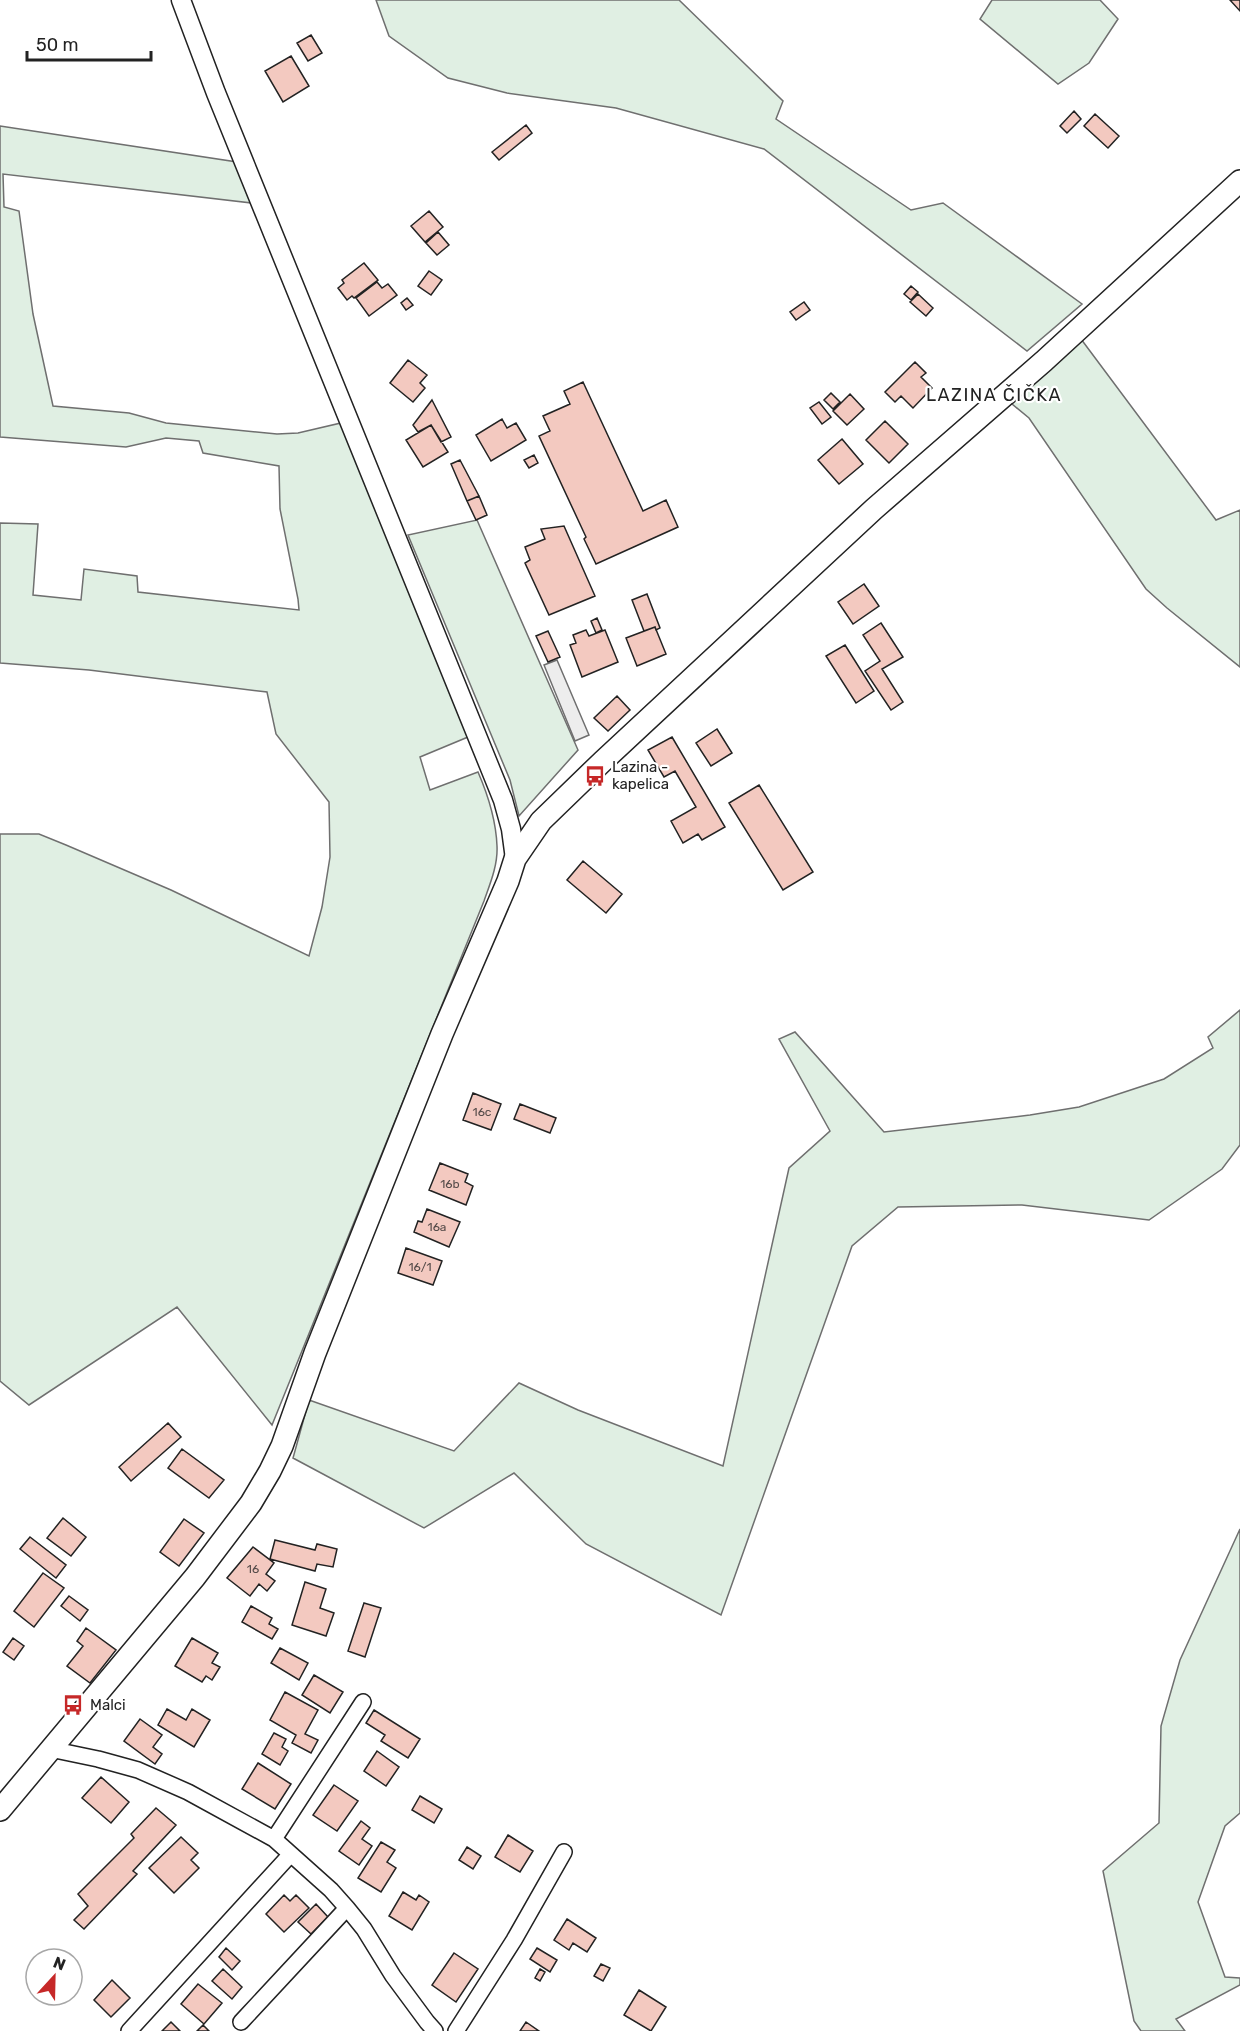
<svg xmlns="http://www.w3.org/2000/svg" width="1240" height="2031" font-family="Rubik,sans-serif">
	<style>
		.green { fill: #e0efe3; stroke: #6f6f6f; stroke-width: 1.5 }
		.parking { fill: #ededed; stroke: #6f6f6f; stroke-width: 1.5 }
		.building { fill: #f3c9c0; stroke: #222; stroke-width: 1.5 }
		.lines { fill: none; stroke-linecap: round; stroke-linejoin: round }
		.minor-casing { stroke: #222; stroke-width: 18 }
		.tertiary-casing { stroke: #222; stroke-width: 21 }
		.secondary-casing { stroke: #222; stroke-width: 24 }
		.minor { stroke: #fff; stroke-width: 15 }
		.tertiary { stroke: #fff; stroke-width: 18 }
		.secondary { stroke: #fff; stroke-width: 21 }
		.labels { text-anchor: middle; dominant-baseline: central; stroke-width: 4.5; stroke-linejoin: round; paint-order: stroke }
		.number-label { font-size: 12px; fill: #564c4a }
		.poi-label { font-size: 15px; fill: #222; stroke: #fff; text-anchor: start }
		.quarter-label { font-size: 18px; letter-spacing: 1.5px; fill: #222; stroke: #fff }
	</style>
	<rect width="100%" height="100%" fill="#fff"/>
	<path class="green" d="M376,0h303l104,101 -7,18 135,91 32,-7 139,101 -55,47 -263,-202 -148,-41 -109,-15 -59,-15 -59,-42z
		M992,0h108l18,19 -29,44 -31,21 -78,-65z
		M0,126l237,36 15,41 -249,-29 1,33 15,4 14,103 20,92 76,7 37,10 111,11 21,-1 43,-10 127,314 -48,20 10,33 48,-18c10,23 18,48 19,74 1,19 -7,38 -13,55l-212,524 -95,-118 -148,98 -29,-24v-547h39l27,11 105,45 138,66 13,-49 8,-50 -1,-55 -53,-68 -9,-42 -178,-22 -89,-7v-140l38,1 -5,71 48,5 3,-31 53,7 1,16 161,18 -1,-11 -18,-90 -1,-43 -76,-13 -4,-12 -33,-3 -40,9 -126,-10z
		M1081,339l135,181 24,-10v157l-73,-59 -21,-19 -117,-171 -17,-14z
		M477,520l101,230 -59,66 -9,-36 -102,-245z
		M1240,1010v135l-18,24 -73,51 -127,-15 -124,2 -46,39 -131,369 -135,-71 -72,-71 -90,55 -131,-70 16,-58 145,51 65,-68 59,27 145,56 66,-298 41,-37 -51,-92 16,-7 89,100 146,-17 49,-8 85,-28 49,-31 -5,-11z
		M1240,1529v284l-15,13 -27,76 27,75 15,1v7l-64,34 9,12h-44l-7,-10 -31,-150 56,-48 2,-97 19,-66z"/>
	<path class="parking" d="M557,660l32,75 -14,6 -31,-76z"/>
	<path class="building" d="M1230,0h10v11z
		M311,35l11,18 -14,8 -11,-18z
		M291,56l18,30 -26,16 -18,-31z
		M1074,111l7,8 -14,14 -7,-7z
		M1095,114l24,22 -11,12 -24,-22z
		M526,125l6,8 -33,27 -7,-8z
		M429,211l14,16 -18,15 -14,-16z
		M438,232l11,13 -12,10 -11,-12z
		M364,263l14,17 -24,18 -2,-2 -5,4 -9,-12 6,-5 -2,-3z
		M429,271l13,9 -11,15 -13,-9z
		M377,282l5,6 6,-4 9,11 -28,21 -13,-18z
		M911,286l7,6 -7,8 -7,-6z
		M918,294l15,14 -7,8 -16,-14z
		M407,298l6,7 -7,5 -5,-7z
		M804,302l6,8 -14,10 -6,-8z
		M408,360l19,15 -7,8 5,5 -12,14 -23,-19z
		M915,362l11,11 -5,4 11,11 -19,20 -12,-12 -6,6 -10,-10z
		M583,382l60,129 23,-11 12,27 -82,37 -12,-25 2,-2 -47,-101 11,-5 -7,-15 27,-12 -6,-13z
		M831,393l9,9 -7,7 -9,-9z
		M850,394l14,15 -17,16 -14,-14z
		M432,400l19,37 -10,5 -10,-17 -13,7 -5,-7z
		M819,402l12,15 -9,7 -12,-16z
		M502,419l5,9 9,-5 10,17 -35,21 -15,-26z
		M885,421l23,23 -19,19 -23,-23z
		M431,425l17,27 -25,15 -17,-27z
		M842,439l21,25 -24,20 -21,-24z
		M534,455l4,8 -9,5 -5,-8z
		M460,460l19,36 -12,5 -16,-37z
		M479,496l8,19 -11,5 -9,-19z
		M564,526l31,70 -46,19 -24,-52 5,-3 -5,-13 20,-8 -4,-10z
		M864,584l15,22 -26,18 -15,-22z
		M647,594l13,34 -4,2 -1,-3 -11,4 -12,-31z
		M597,618l5,12 -6,3 -5,-12z
		M881,623l22,34 -21,12 21,33 -12,8 -26,-39 15,-10 -17,-26z
		M655,627l11,27 -29,12 -11,-28z
		M586,630l3,6 16,-6 13,32 -36,15 -12,-32 6,-2 -3,-8z
		M548,631l12,26 -12,5 -12,-26z
		M845,645l29,46 -18,12 -30,-47z
		M617,696l13,14 -22,21 -14,-13z
		M717,729l15,24 -21,13 -15,-23z
		M672,737l53,90 -23,13 -4,-6 -15,9 -12,-22 25,-14 -21,-36 -11,6 -16,-27z
		M759,785l54,87 -30,18 -54,-87z
		M583,861l39,33 -16,19 -39,-33z
		M473,1093l28,11 -10,26 -28,-10z
		M520,1104l36,14 -6,15 -36,-14z
		M440,1163l28,11 -3,8 8,4 -7,19 -37,-15z
		M427,1209l33,13 -11,25 -35,-15 4,-11 4,1z
		M406,1248l36,13 -9,24 -35,-12z
		M168,1423l13,14 -50,44 -12,-14z
		M182,1449l42,31 -15,18 -41,-30z
		M63,1518l23,19 -15,19 -24,-18z
		M184,1519l20,14 -25,33 -19,-14z
		M30,1537l36,28 -10,13 -36,-29z
		M275,1540l40,10 2,-6 20,5 -4,18 -16,-3 -2,7 -45,-12z
		M253,1547l21,16 -8,11 9,7 -8,10 -8,-7 -9,12 -23,-18z
		M43,1573l21,15 -30,39 -20,-16z
		M305,1582l21,7 -6,19 14,5 -8,23 -34,-11z
		M69,1596l19,14 -8,11 -19,-15z
		M364,1603l17,5 -16,49 -17,-6z
		M251,1606l21,12 -3,6 9,5 -6,10 -30,-17z
		M86,1628l30,22 -26,33 -23,-17 16,-20 -6,-5z
		M13,1638l11,8 -10,14 -11,-8z
		M192,1638l26,15 -6,10 8,4 -8,13 -6,-4 -4,6 -27,-16z
		M280,1648l28,15 -9,17 -28,-17z
		M314,1675l29,17 -13,21 -28,-18z
		M285,1692l33,18 -13,24 13,6 -7,13 -19,-10 4,-8 -26,-15z
		M167,1709l19,11 6,-11 18,11 -16,27 -36,-22z
		M374,1710l46,29 -12,19 -27,-17 4,-6 -19,-12z
		M140,1719l22,16 -9,12 9,7 -7,10 -31,-23z
		M274,1733l12,6 -4,8 6,4 -8,14 -18,-11z
		M377,1751l22,16 -13,19 -22,-15z
		M258,1763l33,21 -16,25 -33,-20z
		M101,1777l28,25 -18,21 -29,-25z
		M334,1785l24,16 -21,30 -24,-16z
		M420,1796l22,13 -8,14 -22,-13z
		M156,1808l20,17 -43,46 4,3 -53,55 -10,-9 14,-14 -10,-12 56,-56 -3,-4z
		M361,1821l9,7 -8,11 10,7 -13,19 -20,-14z
		M508,1835l25,16 -13,21 -25,-15z
		M181,1837l17,16 -7,7 8,8 -25,25 -25,-25z
		M381,1842l14,8 -8,12 9,6 -15,24 -23,-14z
		M467,1847l14,9 -8,13 -14,-9z
		M403,1892l13,8 3,-5 10,7 -17,28 -23,-14z
		M284,1895l6,6 6,-6 13,13 -25,24 -18,-18z
		M316,1904l12,13 -17,17 -13,-12z
		M567,1919l29,19 -9,14 -14,-9 -4,7 -15,-10z
		M226,1948l14,13 -8,9 -13,-13z
		M537,1948l20,12 -7,12 -20,-13z
		M454,1953l24,16 -22,33 -24,-17z
		M601,1964l9,4 -7,13 -9,-5z
		M223,1969l19,18 -10,12 -20,-18z
		M540,1969l5,3 -5,9 -5,-3z
		M112,1980l18,18 -19,19 -17,-17z
		M198,1984l24,19 -18,21 -23,-20z
		M639,1990l27,17 -15,24 -27,-16z
		M171,2022l9,9h-18z
		M526,2022l13,9h-19z
		M203,2025l6,6h-12z"/>
	<g class="lines">
		<g class="minor-casing">
			<path id="minor" d="M50,1749l48,10 40,11 50,22 86,47 57,51 16,18 17,21 29,47 34,46 8,9
				M274,1839l89,-137
				M241,2022l106,-114
				M129,2031l161,-176
				M456,2031l58,-91 50,-88"/>
		</g>
		<g class="tertiary-casing">
			<path id="tertiary" d="M181,0l35,93 287,707 8,29 4,30"/>
		</g>
		<g class="secondary-casing">
			<path id="secondary" d="M0,1810l195,-233 56,-74 19,-32 12,-25 33,-93 127,-319 66,-153 7,-22 26,-38 62,-60 271,-252 170,-148 196,-180"/>
		</g>
		<use href="#minor" class="minor"/>
		<use href="#tertiary" class="tertiary"/>
		<use href="#secondary" class="secondary"/>
	</g>
	<defs>
		<g id="bus-bare" transform="scale(1.62)"><path d="M-5-6H5V4H4V6H2V4H-2V6H-4V4H-5ZM-3.5-4V0h7V-4ZM-3.5 1.2v1.5H-2V1.2ZM2 1.2v1.5H3.5V1.2Z" fill="#c62828" stroke="#fff" stroke-width="2.5" paint-order="stroke"/></g>
	</defs>
	<g fill-rule="evenodd">
		<use href="#bus-bare" x="595" y="776"/>
		<use href="#bus-bare" x="73" y="1705"/>
	</g>
	<g class="labels">
		<g class="number-label">
			<text x="482" y="1112">16c</text>
			<text x="450" y="1184">16b</text>
			<text x="437" y="1227">16a</text>
			<text x="420" y="1267">16/1</text>
			<text x="253" y="1569">16</text>
		</g>
		<g class="poi-label">
			<text x="612" y="767">Lazina -<tspan x="612" dy="17">kapelica</tspan></text>
			<text x="90" y="1705">Malci</text>
		</g>
		<g class="quarter-label">
			<text x="994" y="395">LAZINA ČIČKA</text>
		</g>
	</g>
	<g transform="translate(54 1977) rotate(22)"><circle r="28" fill="#ffffff" stroke="#a7a7a7" stroke-width="1.5"/>
	<path d="M0-4.5L10 22L0 15L-10 22Z" fill="#c62828"/>
	<text y="-9" font-size="16" font-weight="bold" text-anchor="middle" fill="#222222">N</text>
	</g>
	<path d="M27 51v9h124v-9" fill="none" stroke="#222222" stroke-width="3"/>
	<text x="36" y="51" font-size="18" fill="#222222" stroke="#ffffff" stroke-width="4.5" paint-order="stroke">50 m</text>
</svg>
